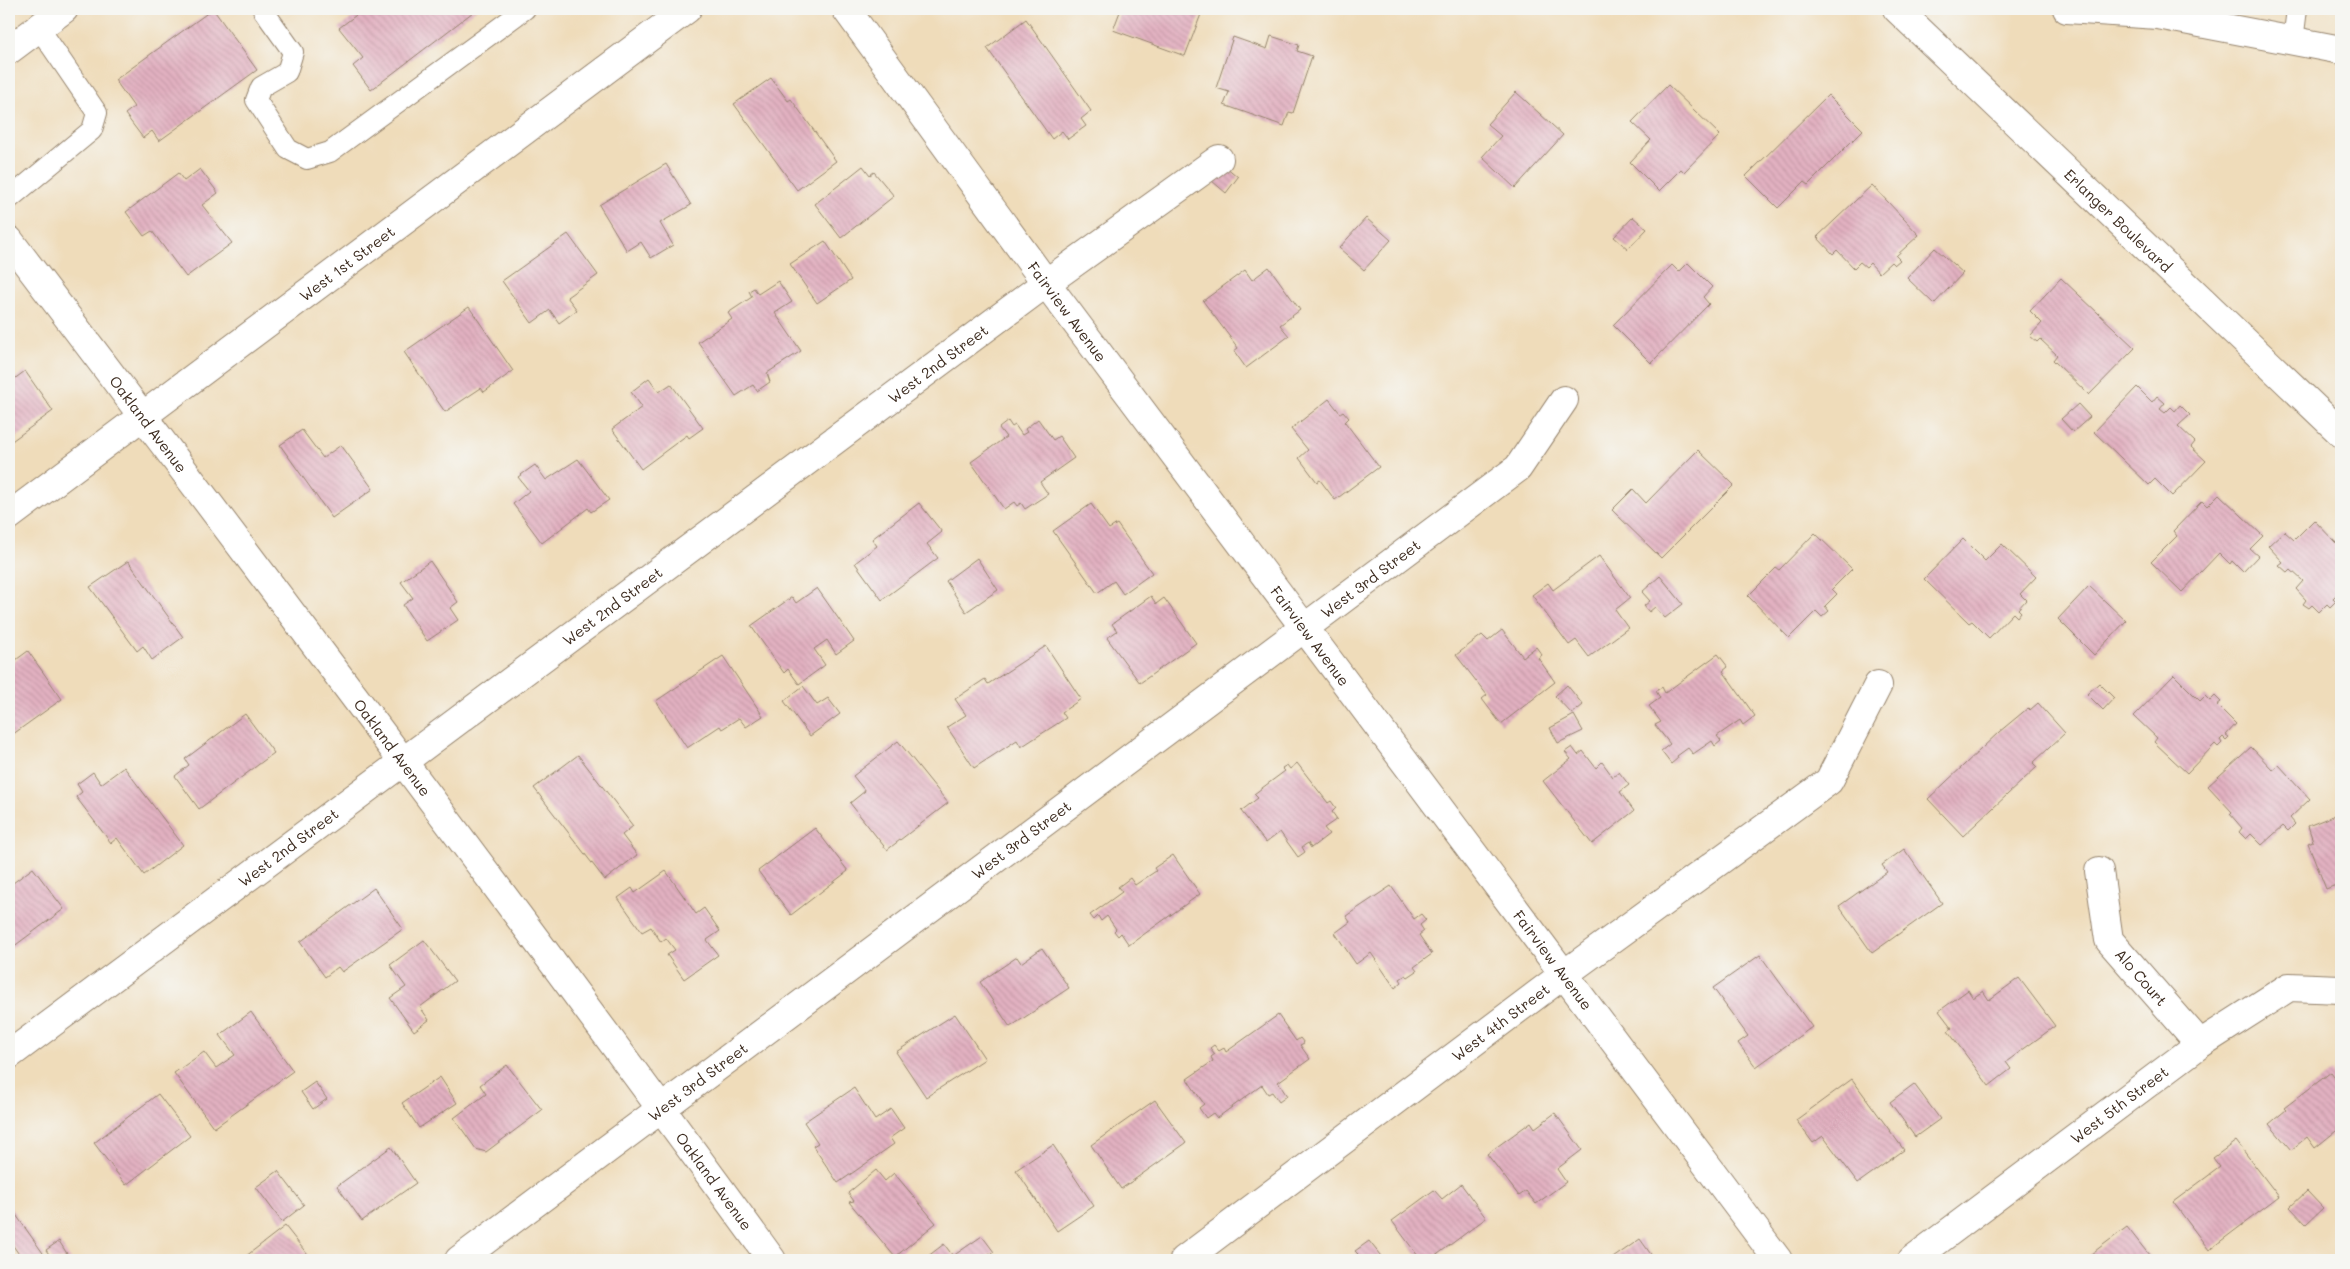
<svg xmlns="http://www.w3.org/2000/svg" width="2350" height="1269" font-family="Mali,sans-serif">
	<style>
		.building { fill: url(#building-back-hatch) }
		.lines { fill: none; stroke-linecap: round; stroke-linejoin: round }
		.service-casing { stroke: #95836c; stroke-width: 22 }
		.minor-casing { stroke: #95836c; stroke-width: 30 }
		.primary-casing { stroke: #95836c; stroke-width: 30 }
		.service { stroke: #fff; stroke-width: 20 }
		.minor { stroke: #fff; stroke-width: 28 }
		.primary { stroke: #fff; stroke-width: 28 }
		.labels { text-anchor: middle; dominant-baseline: central; stroke-width: 4.5; stroke-linejoin: round; paint-order: stroke }
		.street-label { font-size: 15px; fill: #3b2a1e; stroke: #f6f6f2 }
	</style>
	<defs>
		<pattern id="building-back-hatch" width="6" height="6" patternUnits="userSpaceOnUse" patternTransform="scale(1.25)"><rect width="6" height="6" fill="#e2b1c1"/><path d="M-1 5l2 2M0 0l6 6M5-1l2 2" fill="none" stroke="#c398a5"/></pattern>
	</defs>
	<rect width="100%" height="100%" fill="#f6f6f2"/>
	<filter id="ink" filterUnits="userSpaceOnUse"><feTurbulence type="fractalNoise" baseFrequency=".02" numOctaves="2"/><feDisplacementMap in="SourceGraphic" scale="10" xChannelSelector="R" yChannelSelector="G"/><feConvolveMatrix kernelMatrix="1 2 1 2 8 2 1 2 1" color-interpolation-filters="sRGB"/></filter>
	<filter id="wash" filterUnits="userSpaceOnUse"><feTurbulence type="fractalNoise" baseFrequency=".0096" numOctaves="4" result="noise"/><feDisplacementMap in="SourceGraphic" scale="20" xChannelSelector="R" yChannelSelector="G"/><feGaussianBlur stdDeviation="1.12" result="paint"/><feColorMatrix in="noise" values="0 0 0 0 0 0 0 0 0 0 0 0 0 0 0 0 0 1.4 0 .05"/><feComposite in="paint" operator="in"/></filter>
	<g filter="url(#wash)">
		<rect width="100%" height="100%" fill="#efdcba"/>
		<g id="blocks">
			<path class="building" d="M213,9l44,61 -98,71 -7,-10 -9,7 -18,-24 9,-7 -19,-27z
				M364,9h113l-106,81 -18,-24 10,-8 -24,-30z
				M1121,9h82l-18,47 -72,-26z
				M1026,19l65,92 -10,8 5,7 -18,13 -6,-8 -10,8 -65,-91z
				M1271,36l28,9 -2,6 15,5 -19,57 -4,-1 -5,14 -60,-21 5,-13 -13,-4 17,-51 34,12z
				M771,78l17,23 3,-2 45,62 -39,29 -63,-86z
				M1668,85l52,50 -36,37 -3,-3 -22,22 -29,-29 21,-22 -19,-18z
				M1516,92l47,43 -48,53 -33,-31 19,-21 -14,-12z
				M1828,95l35,35 -55,55 -4,-3 -26,26 -32,-32z
				M1218,160l20,17 -12,16 -21,-18z
				M666,164l25,41 -31,18 13,22 -22,13 -10,-16 -14,9 -28,-46z
				M863,166l7,9 4,-3 20,24 -53,42 -26,-34z
				M200,169l18,24 -16,12 30,38 -46,34 -34,-46 -8,5 -18,-24 52,-39 6,8z
				M1872,185l47,50 -23,21 4,4 -6,5 -3,-3 -12,11 -9,-10 -4,4 -6,-5 -6,6 -17,-18 -4,4 -16,-17z
				M1633,217l14,12 -19,20 -14,-12z
				M1366,218l25,22 -27,30 -25,-22z
				M568,234l30,41 -31,22 10,13 -18,13 -9,-13 -18,13 -30,-42z
				M825,241l26,39 -34,23 -27,-39z
				M1935,248l28,25 -29,31 -27,-26z
				M1688,263l24,24 -9,10 6,7 -58,59 -38,-38 59,-60 7,7z
				M1269,267l31,43 -20,15 9,11 -43,32 -12,-17 4,-3 -35,-47 42,-31 7,10z
				M2061,278l74,70 -46,47 -36,-35 4,-5 -17,-16 -3,3 -7,-6 12,-13 -12,-12z
				M778,281l14,21 -17,11 26,38 -34,22 3,9 -13,9 -4,-6 -17,11 -38,-54 34,-23 -4,-6 24,-16 -3,-6 5,-3 4,6z
				M469,307l44,64 -29,21 -3,-4 -36,24 -41,-60z
				M25,371l28,40 -44,32v-60z
				M649,378l10,14 12,-8 32,44 -14,10 -2,-3 -46,34 -29,-40 30,-22 -11,-15z
				M2137,387l15,15 5,-6 8,7 -5,6 5,4 6,-6 4,4 5,-6 10,10 -12,11 17,16 -4,5 15,14 -34,35 -17,-17 -6,6 -55,-53z
				M1329,399l11,14 3,-2 6,7 -4,4 34,45 -44,33 -15,-20 -3,2 -18,-24 9,-8 -17,-21z
				M2078,404l12,13 -17,15 -12,-13z
				M1038,419l15,21 6,-4 15,22 -34,24 8,12 -23,15 -4,-6 -4,3 -3,-4 -10,7 -33,-47 35,-25 -7,-9 9,-7 4,6 3,-2 7,10 5,-3 -2,-3z
				M302,430l21,28 18,-13 32,44 -41,29 -52,-73z
				M1698,450l36,35 -73,73 -49,-48 21,-21 13,14z
				M578,459l31,41 -18,12 -3,-4 -46,35 -29,-39 16,-13 -11,-14 17,-12 11,15z
				M2219,494l44,42 -13,13 8,7 -15,16 -11,-11 -2,3 -11,-11 -37,39 -31,-30 26,-26 -4,-5 29,-30 5,5z
				M919,503l23,29 -15,12 11,14 -56,42 -27,-37 22,-17 -5,-7z
				M1091,504l18,25 8,-5 35,49 -29,21 -9,-13 -17,12 -44,-62z
				M2314,520l22,23 5,-4v51l-8,8 3,3 -6,6 -3,-3 -8,8 -7,-7 -3,3 -6,-4 3,-4 -10,-11 7,-8 -12,-11 -3,3 -9,-8 4,-3 -15,-16 16,-15 10,9z
				M1815,533l37,36 -20,20 5,5 -12,12 4,5 -7,6 -6,-6 -27,27 -41,-42 28,-28 3,2z
				M1963,539l22,22 17,-17 34,33 -16,17 6,6 -8,9 3,3 -4,5 -4,-4 -24,25 -17,-17 -3,2 -45,-44z
				M1599,556l31,42 -15,12 13,18 -39,29 -13,-17 -7,5 -37,-50 16,-12 5,7z
				M977,558l21,32 -32,22 -20,-31z
				M128,561l55,76 -31,23 -9,-14 -6,5 -47,-64z
				M430,561l28,41 -8,6 8,12 -31,21 -24,-36 10,-7 -12,-16z
				M1660,576l23,28 -18,14 -10,-11 -6,5 -5,-6 6,-5 -8,-9z
				M2089,586l37,35 -32,34 -36,-36z
				M817,588l37,53 -18,13 -9,-14 -13,9 11,16 -26,19 -11,-15 -4,4 -33,-47 41,-29 4,6z
				M1151,596l5,8 8,-6 32,45 -56,40 -33,-45 10,-7 -5,-7z
				M1502,630l21,27 13,-10 6,8 -4,3 17,24 -54,42 -19,-25 5,-4 -31,-40 26,-20 6,6z
				M1046,646l35,53 -19,13 4,6 -45,29 -4,-7 -43,28 -27,-41 19,-12 -11,-16 30,-20 3,5z
				M28,651l34,48 -53,38v-72z
				M1718,654l10,13 -5,4 32,45 -12,9 -3,-5 -23,16 4,5 -6,5 -3,-5 -19,13 -5,-6 -11,8 1,2 -7,6 -10,-13 9,-7 -15,-19 6,-3 -12,-16 11,-8 -4,-7 6,-4 3,6z
				M723,656l40,60 -17,11 -7,-9 -17,11 -2,-3 -33,22 -31,-47z
				M2174,675l26,26 5,-5 5,5 5,-5 6,6 -4,3 19,19 -10,11 3,2 -3,3 -3,-3 -3,3 2,3 -4,4 -3,-3 -28,29 -33,-31 3,-4 -23,-22z
				M2099,683l15,15 -11,12 -16,-16z
				M1567,685l16,20 -11,9 -17,-18z
				M803,686l14,19 11,-7 12,16 -30,22 -26,-35z
				M2038,703l27,30 -32,30 4,4 -74,69 -35,-37 71,-67 29,-24 2,2z
				M245,714l29,39 -75,56 -24,-33 14,-11 -4,-6z
				M1574,715l9,16 -25,12 -8,-15z
				M898,741l50,62 -61,47 -37,-47 15,-12 -12,-15z
				M1572,747l6,8 5,-4 13,17 6,-6 11,15 6,-5 10,13 -9,7 14,19 -42,33 -49,-63 28,-22 -6,-7z
				M2251,747l22,23 6,-5 31,34 -20,19 5,6 -7,7 -5,-5 -21,19 -11,-11 -5,5 -7,-7 3,-4 -12,-14 2,-2 -24,-26z
				M578,755l55,71 -11,9 15,20 -32,25 -71,-92z
				M1297,763l31,40 3,-2 5,7 -4,4 5,7 -13,9 5,6 -18,14 -3,-5 -6,4 3,5 -7,5 -18,-25 -14,11 -25,-32 17,-13 -4,-4 31,-23 -3,-3 5,-3 3,4z
				M124,767l59,78 -39,30 -27,-37 -6,5 -35,-46 6,-5 -5,-8 16,-12 8,12z
				M2338,814l3,10v59l-15,6 -18,-46 5,-2 -5,-15z
				M815,828l33,43 -57,44 -33,-44z
				M1904,849l38,54 -70,50 -33,-47 48,-34 -5,-7z
				M1173,855l27,39 -71,51 -8,-12 -3,3 -4,-5 2,-2 -9,-13 -6,5 -3,-5 -4,4 -4,-5 32,-23 -4,-5 12,-9 5,7 21,-14 -2,-3z
				M33,868l31,41 -55,41v-64z
				M666,871l30,43 8,-6 16,23 -13,9 11,15 -34,24 -17,-24 8,-5 -9,-12 -5,4 -10,-15 -9,5 -24,-34 14,-10 3,5z
				M1391,886l23,33 7,-5 5,6 -6,5 4,6 -5,4 13,19 -18,13 3,4 -9,6 -2,-2 -6,4 2,3 -7,6 -24,-35 -15,11 -21,-31 15,-11 -4,-6z
				M374,888l29,41 -61,43 -4,-5 -13,10 -25,-35z
				M424,940l31,41 -35,26 9,13 -15,11 -24,-33 16,-11 -16,-22z
				M1042,948l27,40 -59,39 -30,-45 37,-25 4,6z
				M1760,955l52,72 -56,40 -18,-24 10,-7 -35,-48z
				M2019,978l36,48 -49,36 5,7 -22,17 -41,-55 4,-3 -13,-17 29,-21 5,8 10,-7 6,9z
				M251,1012l42,59 -79,57 -40,-55 30,-21 12,16 19,-13 -15,-20z
				M955,1014l30,45 -59,38 -30,-45z
				M1278,1015l18,26 4,-3 4,5 -4,2 10,14 -32,23 9,14 -8,6 -7,-10 -4,2 -6,-9 -45,33 -4,-5 -7,5 -7,-10 5,-4 -17,-25 26,-18 -2,-4 4,-3 -5,-6 4,-3 5,6 5,-3 2,4z
				M507,1065l35,45 -56,42 -10,-3 -22,-31 32,-24 -6,-9z
				M2331,1072l10,13v42l-26,21 -8,-11 -16,13 -22,-26 17,-14 -2,-2z
				M440,1077l17,26 -38,25 -17,-25z
				M1852,1079l52,71 -46,33 -35,-47 -10,7 -17,-23z
				M315,1082l12,17 -14,10 -12,-17z
				M1914,1084l26,35 -25,18 -25,-35z
				M854,1088l21,32 16,-11 13,19 -14,10 4,6 -56,39 -25,-37 5,-3 -14,-21z
				M158,1094l32,42 -64,49 -32,-42z
				M1155,1100l31,43 -65,46 -30,-44z
				M1555,1113l27,37 -25,19 9,13 -30,22 -10,-13 -7,5 -32,-42 44,-32 4,6z
				M2236,1141l43,56 -70,53 -36,-48 47,-35 -7,-9z
				M1053,1145l41,61 -37,25 -41,-61z
				M391,1147l25,36 -54,38 -25,-35z
				M876,1170l9,11 9,-8 42,50 -41,34 -46,-55 5,-1 -6,-8z
				M278,1171l26,34 -22,17 -26,-35z
				M1461,1184l25,34 -56,42h-9l-29,-39 42,-31 8,9z
				M2307,1191l16,17 -17,16 -16,-17z
				M9,1205l36,51 -6,4h-16l-14,-20z
				M285,1226l26,33 -70,1z
				M2127,1227l26,33h-70z
				M982,1236l12,16 -7,4 3,4h-67l21,-16 9,12z
				M1640,1239l15,21h-45z
				M59,1241l12,19h-18l-7,-10z
				M1369,1241l15,19h-34l8,-6 -3,-3z"/>
		</g>
	</g>
	<g filter="url(#ink)">
		<use href="#blocks" fill-opacity="0" stroke="#95836c" stroke-width="1"/>
		<g class="lines">
			<g class="service-casing">
				<path id="service" d="M265,9l-2,1 30,42 -6,20 -26,15 -5,13 32,49 19,10 23,-7 195,-143
					M2293,41l4,-32
					M9,199l83,-69 5,-17 -58,-85"/>
			</g>
			<g class="minor-casing">
				<g id="minor">
					<path id="s1" d="M846,9l200,274 732,977"/>
					<path id="s2" d="M1897,9l444,424"/>
					<path d="M2067,9l91,6 183,35"/>
					<path id="s3" d="M9,240c257,338 513,677 763,1020"/>
					<path id="s4" d="M9,516l678,-507"/>
					<path id="s5" d="M2099,871l10,69 91,104"/>
					<path id="s6" d="M9,1055l1037,-772 173,-124"/>
					<path id="s7" d="M459,1260l1059,-792 46,-68"/>
					<path id="s8" d="M1184,1260l379,-285 266,-194 49,-96"/>
					<path id="s9" d="M1912,1260l288,-216 89,-57 52,2"/>
				</g>
			</g>
			<g class="primary-casing">
				<path id="primary" d="M9,50l55,-41"/>
			</g>
			<use href="#service" class="service"/>
			<use href="#minor" class="minor"/>
			<use href="#primary" class="primary"/>
		</g>
	</g>
	<g class="labels">
		<g class="street-label">
			<text stroke="none"><textPath href="#s2" startOffset="306">Erlanger Boulevard</textPath></text>
			<text stroke="none"><textPath href="#s4" startOffset="422">West 1st Street</textPath></text>
			<text stroke="none"><textPath href="#s1" startOffset="375">Fairview Avenue</textPath></text>
			<text stroke="none"><textPath href="#s6" startOffset="1158">West 2nd Street</textPath></text>
			<text stroke="none"><textPath href="#s3" startOffset="231">Oakland Avenue</textPath></text>
			<text stroke="none"><textPath href="#s7" startOffset="1138">West 3rd Street</textPath></text>
			<text stroke="none"><textPath href="#s6" startOffset="752">West 2nd Street</textPath></text>
			<text stroke="none"><textPath href="#s1" startOffset="780">Fairview Avenue</textPath></text>
			<text stroke="none"><textPath href="#s3" startOffset="636">Oakland Avenue</textPath></text>
			<text stroke="none"><textPath href="#s7" startOffset="702">West 3rd Street</textPath></text>
			<text stroke="none"><textPath href="#s6" startOffset="348">West 2nd Street</textPath></text>
			<text stroke="none"><textPath href="#s1" startOffset="1185">Fairview Avenue</textPath></text>
			<text stroke="none"><textPath href="#s5" startOffset="119">Alo Court</textPath></text>
			<text stroke="none"><textPath href="#s8" startOffset="396">West 4th Street</textPath></text>
			<text stroke="none"><textPath href="#s7" startOffset="298">West 3rd Street</textPath></text>
			<text stroke="none"><textPath href="#s9" startOffset="259">West 5th Street</textPath></text>
			<text stroke="none"><textPath href="#s3" startOffset="1176">Oakland Avenue</textPath></text>
		</g>
	</g>
	<rect width="2350" height="1269" fill="none" stroke="#f6f6f2" stroke-width="30"/>
</svg>
